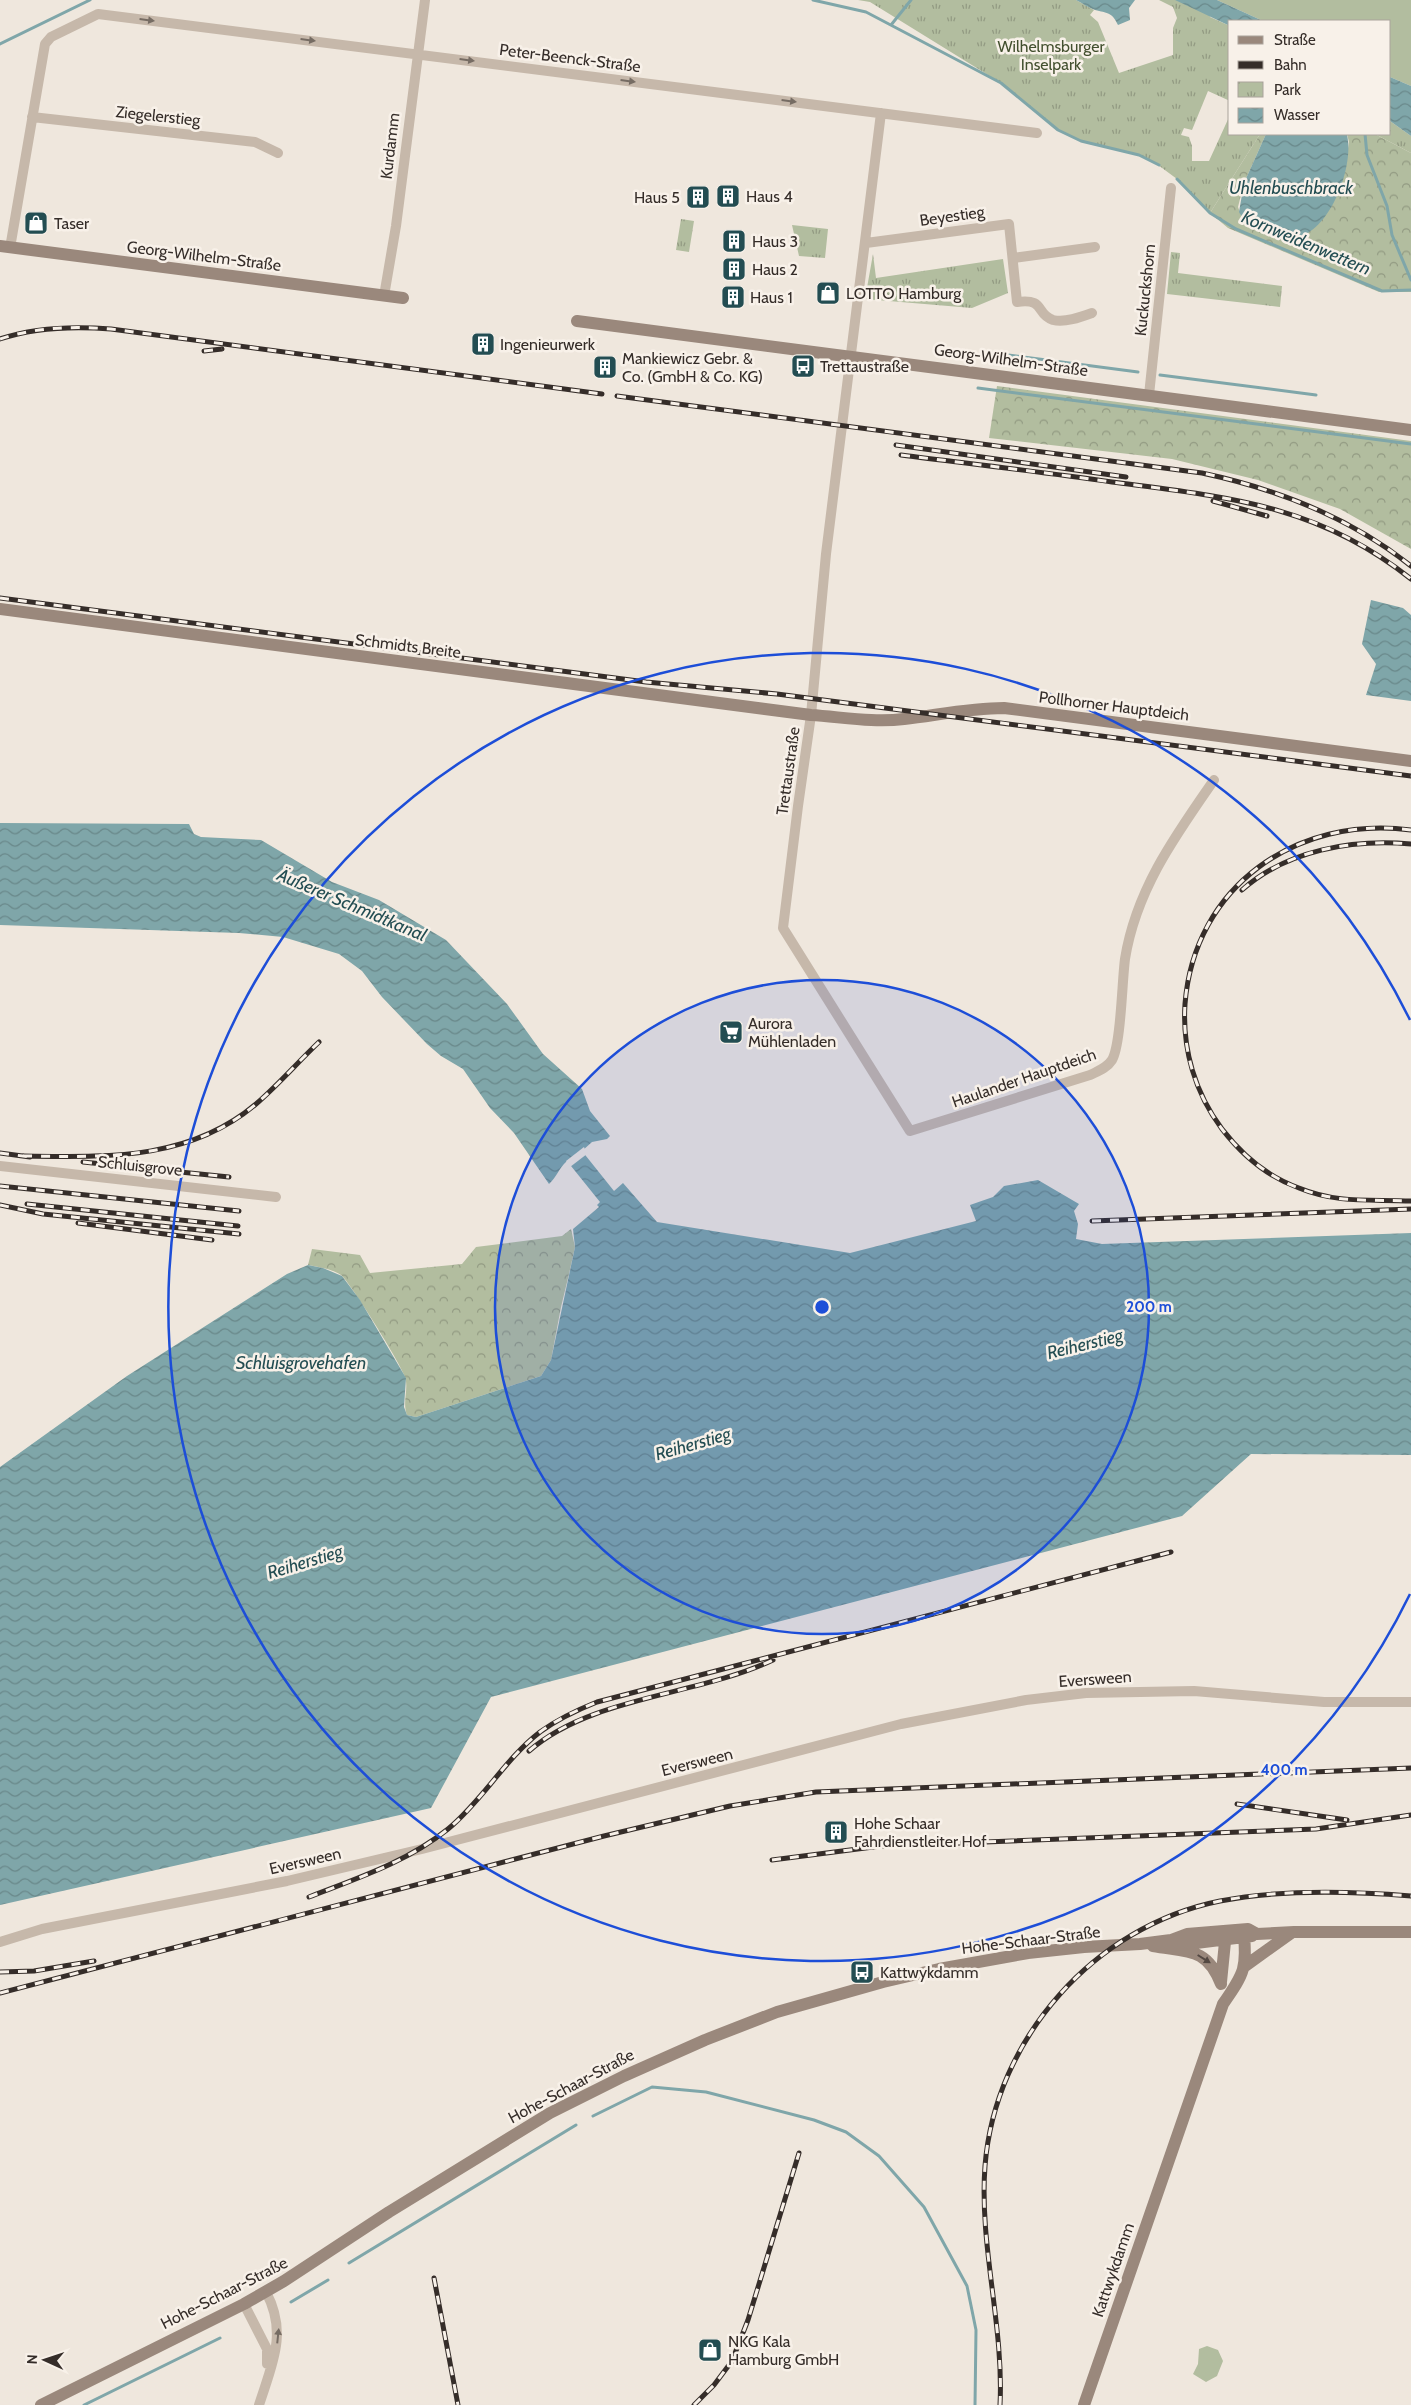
<svg xmlns="http://www.w3.org/2000/svg" width="1411" height="2405" font-family="Cabin,sans-serif">
	<style>
		.green { fill: #b2bd9f }
		.forest { fill: url(#forest-crowns) }
		.park { fill: url(#park-tufts) }
		.water { fill: url(#water-waves) }
		.pier { fill: #efe7dd }
		.lines { fill: none; stroke-linecap: round; stroke-linejoin: round }
		.stream { stroke: #7fa6a9; stroke-width: 3 }
		.minor { stroke: #c6b8aa; stroke-width: 10 }
		.secondary { stroke: #9a887c; stroke-width: 12 }
		.rail-casing { stroke: #352d29; stroke-width: 5 }
		.rail { stroke: #f8f1e9; stroke-width: 3; stroke-dasharray: 9; stroke-linecap: butt }
		.oneway { fill: #766c63 }
		.oneway2 { fill: #534842 }
		.ring { fill: none; stroke: #1d4ed8; stroke-width: 2.5 }
		.labels { text-anchor: middle; dominant-baseline: central; stroke-width: 5; stroke-linejoin: round; paint-order: stroke }
		.park-label { font-size: 16px; fill: #43502f; stroke: #f8f1e9 }
		.street-label { font-size: 16px; fill: #352d29; stroke: #f8f1e9 }
		.poi-label { font-size: 16px; fill: #352d29; stroke: #f8f1e9; text-anchor: start }
		.water-label { font-size: 18px; font-style: italic; fill: #234d52; stroke: #f8f1e9 }
		.centre { fill: #1d4ed8; stroke: #f8f1e9; stroke-width: 2.5 }
		.ring-label { font-size: 15px; text-anchor: middle; font-weight: bold; fill: #1d4ed8; stroke: #f8f1e9; stroke-width: 5; stroke-linejoin: round; paint-order: stroke }
	</style>
	<defs>
		<pattern id="forest-crowns" width="20" height="18" patternUnits="userSpaceOnUse" patternTransform="scale(1.25)"><rect width="20" height="18" fill="#b2bd9f"/><path d="M2 6a3 3 0 1 1 6 0M12 15a3 3 0 1 1 6 0" fill="none" stroke="#929a82"/></pattern>
		<pattern id="park-tufts" width="24" height="20" patternUnits="userSpaceOnUse" patternTransform="scale(1.25)"><rect width="24" height="20" fill="#b2bd9f"/><path d="M3 7l-1-3M5 7V3M7 7l1-3M15 17l-1-3M17 17v-4M19 17l1-3" fill="none" stroke="#929a82"/></pattern>
		<pattern id="water-waves" width="16" height="10" patternUnits="userSpaceOnUse" patternTransform="scale(1.25)"><rect width="16" height="10" fill="#7fa6a9"/><path d="M0 5q4-4 8 0t8 0" fill="none" stroke="#69888a"/></pattern>
	</defs>
	<rect width="100%" height="100%" fill="#efe7dd"/>
	<path class="green" d="M1217,0h194v86l-21,-9v-56h-127z
		M1207,2346l11,4 5,11 -6,15 -11,6 -13,-8 5,-10 1,-15z"/>
	<path class="forest" d="M1260,134h6l-22,49 -6,24 4,11 16,1 11,13 12,5 63,-64 5,-31 -2,-8h28l36,19v139h-32l-151,-64 -18,-15z
		M997,386l414,55v108l-71,-40 -82,-29 -86,-21 -183,-21z
		M571,1229l4,18 -6,27 -8,33 -10,53 -10,16 -125,41 -9,-2c-5,-13 2,-26 -2,-38 -4,-13 -55,-95 -64,-102 -9,-6 -22,-8 -33,-10l4,-16 48,6 10,18 92,-9 14,-17 86,-11z"/>
	<path class="park" d="M858,0h218l18,10 -4,5 8,7 21,51 54,-18v-27l4,-10 -4,-11 -14,-7h48l3,17 20,9v75l-22,-10 -16,39 -8,-2 -3,7 8,2 3,9v15h17l21,-46v19h30l-50,79 -33,-34 -23,-17 -15,-7 -58,-14 -23,-11 -57,-47 -131,-81z
		M1390,121l21,15v17l-36,-19h15z
		M681,219l13,2 -5,31 -13,-2z
		M792,225l36,4 -3,29 -26,-2z
		M1171,252l9,1 -2,20 104,13 -2,21 -113,-13z
		M873,254l3,24 127,-19 5,34 -36,15 -107,-9z"/>
	<path class="water" d="M1076,0h59l-6,8 1,12 -12,5c-6,-13 -11,-12 -23,-15 -6,-2 -13,-7 -19,-10z
		M1175,0h42l46,21h-33v5z
		M1390,77l21,9v50l-21,-15z
		M1266,134l81,1c9,36 -27,127 -77,98 -5,-3 -7,-10 -12,-14 -9,-1 -15,2 -19,-7l5,-29z
		M1371,600l32,8 8,7v86l-45,-6 10,-31 -14,-20z
		M0,823l189,1 5,10 7,3 60,3 71,42 47,18 67,40 61,64 36,50 39,35 8,22 20,25 -3,3 -15,3 -10,9 32,40 9,-8 34,39 193,31 126,-32 -6,-16 23,-8 11,-11 34,-6 41,24 -5,7 4,13 -2,15 26,5 309,-11v222l-160,-1 -69,62 -691,181 -60,111 -431,97v-438l127,-91 160,-102 21,-9 15,3 19,8 18,24 46,78 -2,29 3,8 9,2 125,-41 10,-16 24,-113 -2,-18 26,-22 -2,-2 3,-3 -33,-41c-9,8 -10,16 -18,23l-35,-51 -24,-25 -27,-39 -22,-13 -14,-12 -45,-47 -20,-26 -23,-17 -56,-17 -44,-4 -239,-8z"/>
	<path class="pier" d="M584,1147l3,7 -17,13 -4,-6z"/>
	<g class="lines">
		<path class="stream" d="M813,0l53,12 135,71 57,47 23,11 58,14 20,10
			M891,25l20,-25
			M0,44l90,-44
			M1365,134l2,21 20,51 5,29 19,45
			M1177,179l33,34 26,16 146,62 29,-1
			M993,353l145,19
			M1160,375l156,20
			M978,388l433,56
			M593,2116l59,-29 54,5 108,28 32,12 33,24 45,51 43,79 9,44 -1,75
			M349,2263l227,-138
			M291,2302l37,-22
			M84,2405l136,-67"/>
		<path class="minor" d="M881,113l-55,441 -15,161 -13,91 -15,122 127,203 180,-56c8,-4 17,-7 22,-15 9,-15 10,-79 13,-101 11,-69 50,-123 89,-179
			M32,117l223,25 23,11
			M866,243l143,-19 8,78c29,-4 18,12 36,18 12,3 28,-3 39,-7
			M10,248l35,-204 6,-7 47,-23 939,119
			M1013,258l82,-11
			M384,296l12,-70 29,-226
			M1149,395l22,-207
			M0,1166l276,31
			M0,1942l42,-13 245,-48 135,-32 479,-125 125,-24 60,-7 108,-2 130,11h87
			M244,2304l23,45v15
			M259,2405c13,-41 29,-72 7,-113"/>
		<path class="secondary" d="M0,246l403,52
			M577,321l834,109
			M0,609l811,106c31,2 63,8 93,4 34,-4 66,-11 100,-11l407,53
			M1178,1942l10,2 64,-8
			M1153,1946c34,6 54,1 68,38
			M1245,1966l46,-33
			M1221,1982l5,-50
			M41,2405l203,-101 40,-23 105,-69 161,-99 74,-37 81,-36 72,-28 106,-30 56,-13 89,-16 56,-6 56,-3 31,-4 16,-6 61,-5 9,5 37,-2h117
			M1084,2405l139,-401c23,-33 23,-35 21,-74"/>
		<g class="rail-casing">
			<path id="rail" d="M0,339c36,-12 73,-13 111,-10l491,65
				M204,351l18,-2
				M617,396l585,77c75,16 149,45 209,93
				M896,445l230,32
				M901,455c71,9 141,17 211,27 114,15 205,22 299,97
				M1213,501l54,15
				M0,598l646,84 131,12 634,82
				M1411,830c-114,-15 -217,56 -226,174 -3,45 10,89 37,125 20,26 46,48 77,59 39,16 72,11 112,13
				M1242,890c45,-40 110,-51 169,-46
				M0,1153l30,4
				M23,1156c83,1 166,5 233,-52 22,-19 42,-42 63,-62
				M83,1162l146,15
				M0,1186l239,25
				M27,1204l211,22
				M0,1205l43,9 196,20
				M1092,1221l319,-12
				M78,1223l134,17
				M529,1751c63,-55 168,-55 244,-91
				M1237,1804l110,16
				M772,1860l109,-14 435,-17 95,-14
				M309,1897c49,-19 98,-35 139,-68 35,-29 57,-70 92,-97 18,-13 37,-22 57,-30l574,-150
				M0,1972l34,-1 60,-10
				M0,1993l604,-157 126,-30 86,-14 595,-24
				M434,2278l24,127
				M694,2405l20,-20 18,-24 16,-41 51,-167
				M1000,2405c4,-80 -21,-159 -15,-239 10,-128 110,-240 235,-265 61,-12 129,-10 191,-5"/>
		</g>
		<use href="#rail" class="rail"/>
	</g>
	<defs><path id="oneway-solid" d="M-6-.8H1V-3.2L6.5 0L1 3.2V.8H-6Z" transform="scale(1.25)"/></defs>
	<g class="oneway">
		<use href="#oneway-solid" transform="translate(147 20) rotate(7)"/>
		<use href="#oneway-solid" transform="translate(308 40) rotate(7)"/>
		<use href="#oneway-solid" transform="translate(467 60) rotate(7)"/>
		<use href="#oneway-solid" transform="translate(628 81) rotate(7)"/>
		<use href="#oneway-solid" transform="translate(789 101) rotate(7)"/>
		<use href="#oneway-solid" transform="translate(278 2336) rotate(-84)"/>
	</g>
	<use class="oneway2" href="#oneway-solid" transform="translate(1204 1959) rotate(32)"/>
	<circle cx="822" cy="1307" r="327" fill="#1d4ed8" fill-opacity=".12"/>
	<g class="ring">
		<circle cx="822" cy="1307" r="327"/>
		<path d="M1410 1594A654 654 0 1 1 1410 1020"/>
	</g>
	<defs>
		<g id="building-square" transform="scale(1.25)"><rect x="-9" y="-9" width="18" height="18" rx="4" fill="#234d52" stroke="#f8f1e9"/><path d="M-4-6H4V6H1V3H-1V6H-4ZM-2.5-4.3h1.7v1.8h-1.7ZM.8-4.3h1.7v1.8H.8ZM-2.5-1h1.7V.8h-1.7ZM.8-1h1.7V.8H.8Z" fill="#fff"/></g>
		<g id="shop-square" transform="scale(1.25)"><rect x="-9" y="-9" width="18" height="18" rx="4" fill="#234d52" stroke="#f8f1e9"/><path d="M-5-2.5h2.3a2.7 3.5 0 0 1 5.4 0H5L5.5 6h-11ZM-1.5-2.5h3a1.5 2.3 0 0 0-3 0Z" fill="#fff"/></g>
		<g id="bus-square" transform="scale(1.25)"><rect x="-9" y="-9" width="18" height="18" rx="4" fill="#234d52" stroke="#f8f1e9"/><path d="M-5-6H5V4H4V6H2V4H-2V6H-4V4H-5ZM-3.5-4V0h7V-4ZM-3.5 1.2v1.5H-2V1.2ZM2 1.2v1.5H3.5V1.2Z" fill="#fff"/></g>
		<g id="supermarket-square" transform="scale(1.25)"><rect x="-9" y="-9" width="18" height="18" rx="4" fill="#234d52" stroke="#f8f1e9"/><path d="M-6-5.5h2.5l.6 2H6L4.5 2H-2.5L-4.4-4H-6ZM-1.5 3.2a1.3 1.3 0 1 0 .1 0ZM3 3.2a1.3 1.3 0 1 0 .1 0Z" fill="#fff"/></g>
	</defs>
	<g fill-rule="evenodd">
		<use href="#building-square" x="728" y="196"/>
		<use href="#building-square" x="698" y="197"/>
		<use href="#shop-square" x="36" y="223"/>
		<use href="#building-square" x="734" y="241"/>
		<use href="#building-square" x="734" y="269"/>
		<use href="#shop-square" x="828" y="293"/>
		<use href="#building-square" x="733" y="297"/>
		<use href="#building-square" x="483" y="344"/>
		<use href="#bus-square" x="803" y="366"/>
		<use href="#building-square" x="605" y="367"/>
		<use href="#supermarket-square" x="731" y="1032"/>
		<use href="#building-square" x="836" y="1832"/>
		<use href="#bus-square" x="862" y="1972"/>
		<use href="#shop-square" x="710" y="2350"/>
	</g>
	<g class="labels">
		<g class="park-label">
			<text x="1051" y="46">Wilhelmsburger<tspan x="1051" dy="18">Inselpark</tspan></text>
		</g>
		<g class="street-label">
			<text transform="translate(570 58) rotate(7)">Peter-Beenck-Straße</text>
			<text transform="translate(158 116) rotate(6)">Ziegelerstieg</text>
			<text transform="translate(390 146) rotate(-83)">Kurdamm</text>
			<text transform="translate(952 216) rotate(-8)">Beyestieg</text>
			<text transform="translate(204 256) rotate(7)">Georg-Wilhelm-Straße</text>
			<text transform="translate(1145 290) rotate(-84)">Kuckuckshorn</text>
			<text transform="translate(1011 360) rotate(8)">Georg-Wilhelm-Straße</text>
			<text transform="translate(408 646) rotate(7)">Schmidts Breite</text>
			<text transform="translate(1114 706) rotate(7)">Pollhorner Hauptdeich</text>
			<text transform="translate(788 771) rotate(-82)">Trettaustraße</text>
			<text transform="translate(1024 1078) rotate(-19)">Haulander Hauptdeich</text>
			<text transform="translate(140 1166) rotate(6)">Schluisgrove</text>
			<text transform="translate(1095 1679) rotate(-4)">Eversween</text>
			<text transform="translate(697 1762) rotate(-14)">Eversween</text>
			<text transform="translate(305 1861) rotate(-13)">Eversween</text>
			<text transform="translate(1031 1940) rotate(-7)">Hohe-Schaar-Straße</text>
			<text transform="translate(571 2086) rotate(-28)">Hohe-Schaar-Straße</text>
			<text transform="translate(1113 2270) rotate(-71)">Kattwykdamm</text>
			<text transform="translate(224 2293) rotate(-27)">Hohe-Schaar-Straße</text>
		</g>
		<g class="poi-label">
			<text x="746" y="196">Haus 4</text>
			<text x="680" y="197" text-anchor="end">Haus 5</text>
			<text x="54" y="223">Taser</text>
			<text x="752" y="241">Haus 3</text>
			<text x="752" y="269">Haus 2</text>
			<text x="846" y="293">LOTTO Hamburg</text>
			<text x="750" y="297">Haus 1</text>
			<text x="500" y="344">Ingenieurwerk</text>
			<text x="622" y="358">Mankiewicz Gebr. &amp;<tspan x="622" dy="18">Co. (GmbH &amp; Co. KG)</tspan></text>
			<text x="820" y="366">Trettaustraße</text>
			<text x="748" y="1023">Aurora<tspan x="748" dy="18">Mühlenladen</tspan></text>
			<text x="854" y="1823">Hohe Schaar<tspan x="854" dy="18">Fahrdienstleiter Hof</tspan></text>
			<text x="880" y="1972">Kattwykdamm</text>
			<text x="728" y="2341">NKG Kala<tspan x="728" dy="18">Hamburg GmbH</tspan></text>
		</g>
		<g class="water-label">
			<text x="1291" y="188">Uhlenbuschbrack</text>
			<text transform="translate(1306 243) rotate(23)">Kornweidenwettern</text>
			<text transform="translate(352 905) rotate(23)">Äußerer Schmidtkanal</text>
			<text transform="translate(1085 1344) rotate(-14)">Reiherstieg</text>
			<text x="301" y="1363">Schluisgrovehafen</text>
			<text transform="translate(693 1444) rotate(-16)">Reiherstieg</text>
			<text transform="translate(305 1562) rotate(-17)">Reiherstieg</text>
		</g>
	</g>
	<circle cx="822" cy="1307" r="8" class="centre"/>
	<g class="ring-label">
		<text x="1149" y="1312">200 m</text>
		<text x="1284" y="1775">400 m</text>
	</g>
	<rect x="1228" y="20" width="162" height="115" fill="#f8f1e9" stroke="#aaa39c"/>
	<rect x="1238" y="36" width="25" height="8" fill="#9a887c" stroke="#aaa39c"/>
	<text x="1274" y="45" font-size="15" fill="#352d29">Straße</text>
	<rect x="1238" y="61" width="25" height="8" fill="#352d29" stroke="#aaa39c"/>
	<text x="1274" y="70" font-size="15" fill="#352d29">Bahn</text>
	<rect x="1238" y="82" width="25" height="15" fill="url(#park-tufts)" stroke="#aaa39c"/>
	<text x="1274" y="95" font-size="15" fill="#352d29">Park</text>
	<rect x="1238" y="108" width="25" height="15" fill="url(#water-waves)" stroke="#aaa39c"/>
	<text x="1274" y="120" font-size="15" fill="#352d29">Wasser</text>
	<g transform="translate(45 2360) rotate(273)" stroke="#f8f1e9" stroke-width="4" paint-order="stroke">
	<path d="M0-4L9 19L0 12L-9 19Z" fill="#352d29"/>
	<text y="-8" font-size="14" font-weight="bold" text-anchor="middle" fill="#352d29">N</text>
	</g>
</svg>
